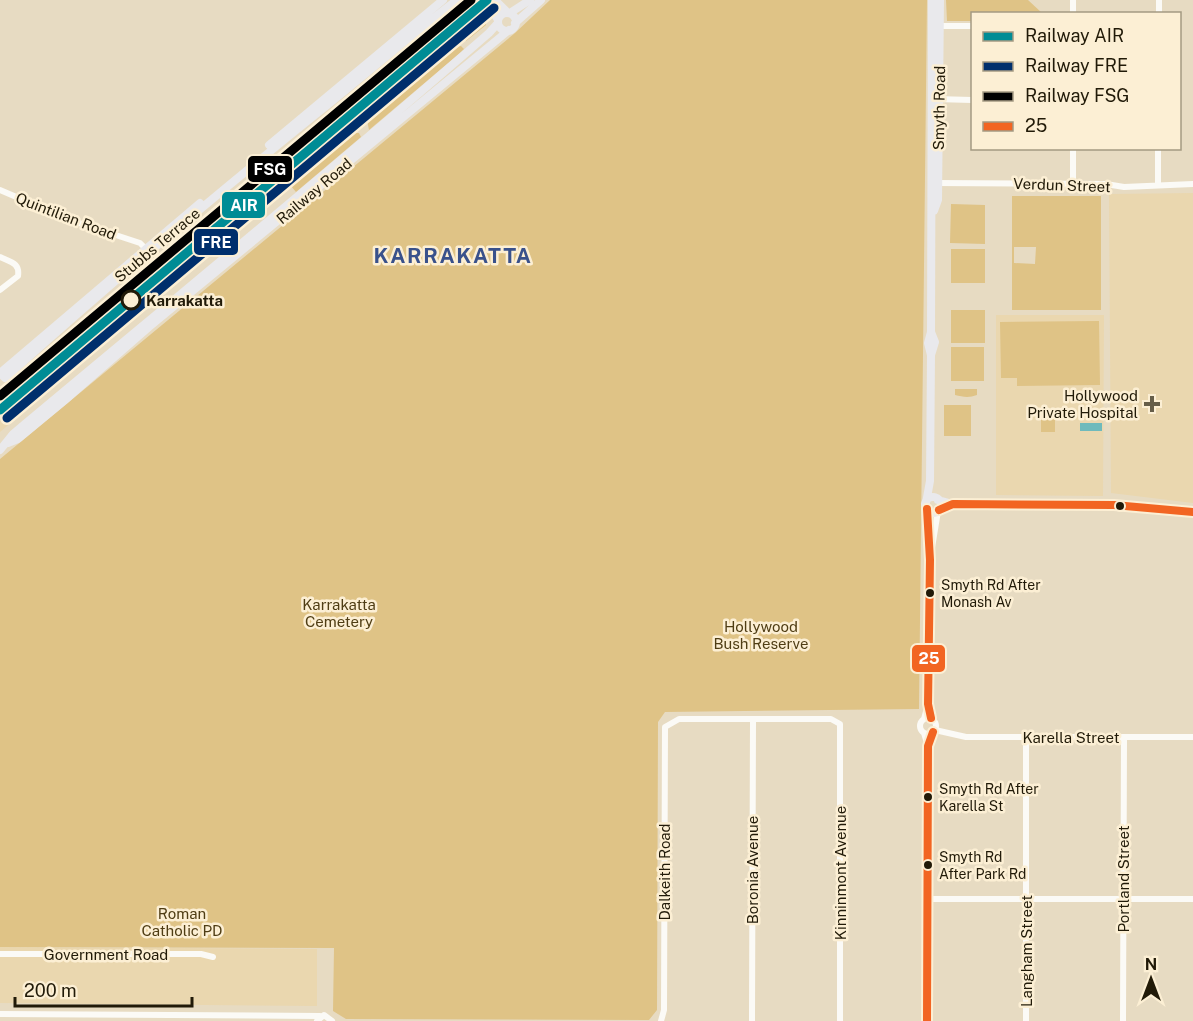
<svg xmlns="http://www.w3.org/2000/svg" width="1193" height="1021" font-family="'Public Sans',sans-serif">
	<style>
		.built { fill: #ead7af }
		.green { fill: #dfc386; fill-rule: evenodd }
		.water { fill: #6fbabc }
		.lines { fill: none; stroke-linecap: round; stroke-linejoin: round }
		.minor { stroke: #fbfaf6; stroke-width: 6 }
		.major { stroke: #e9e9ec; stroke-width: 8 }
		.bus-1-casing { stroke: #fcefd4; stroke-width: 12 }
		.bus-1 { stroke: #f26522; stroke-width: 8 }
		.rail-1-casing { stroke: #fcefd4; stroke-width: 14 }
		.rail-2-casing { stroke: #fcefd4; stroke-width: 14 }
		.rail-3-casing { stroke: #fcefd4; stroke-width: 14 }
		.rail-1 { stroke: #008c95; stroke-width: 9 }
		.rail-2 { stroke: #002f6c; stroke-width: 9 }
		.rail-3 { stroke: #000; stroke-width: 9 }
		.stop-dot { fill: #fcefd4; stroke: #211a08; stroke-width: 3 }
		.poi-dot { fill: #665e49; stroke: #fcefd4; stroke-width: 2 }
		.bus-dot { fill: #211a08; stroke: #fcefd4; stroke-width: 2 }
		.labels { text-anchor: middle; dominant-baseline: central; stroke-width: 5; stroke-linejoin: round; paint-order: stroke }
		.bus-label { font-size: 14px; fill: #211a08; stroke: #fcefd4; text-anchor: start }
		.street-label { font-size: 15px; fill: #211a08; stroke: #fcefd4 }
		.stop-label { font-size: 15px; font-weight: bold; fill: #211a08; stroke: #fcefd4; text-anchor: start }
		.poi-label { font-size: 15px; fill: #211a08; stroke: #fcefd4; text-anchor: end }
		.park-label { font-size: 15px; fill: #4f3d14; stroke: #fcefd4 }
		.district-label { font-size: 21px; font-weight: bold; letter-spacing: 1.5px; fill: #39518b; stroke: #fcefd4 }
		.line-badge { stroke: #fcefd4; stroke-width: 2 }
		.badge-label { font-size: 16px; text-anchor: middle; font-weight: bold; fill: #fff }
	</style>
	<rect width="100%" height="100%" fill="#e7dbc2"/>
	<path class="built" d="M476,0h5l4,4 5,7 -2,5 -51,49 -150,126 -6,-7 -120,98 -3,-3 -65,54 3,3 -5,5 -24,21 6,8 -73,62v-39l57,-48 29,-21 4,4 64,-54 -3,-3 19,-16 -1,-11 3,-2 20,-10 154,-133z
		M1193,193v310l-82,-10 -2,-299z
		M996,315h108l-1,181 -107,-1z
		M0,947l317,2v57l-317,-3z"/>
	<path class="green" d="M550,0h377l-8,709 -254,3 -7,10 -1,288 -8,10 -303,-1 -13,-8 1,-63 -334,-1v-488l515,-426z
		M946,0h82l14,13 -70,1v7h-25z
		M479,16h3l4,5v4l-20,16 -12,-5 2,-4h7z
		M461,46l3,3 -4,4 -91,77 -2,-10 87,-73z
		M353,133h6l2,4 -65,55 -5,-6 14,-18 8,-1z
		M1012,196h89v114h-89zM1014,247h22l-1,17 -21,-1z
		M951,204l34,1v39l-35,-1z
		M951,249h34v34h-34z
		M951,310h34v33h-34z
		M1099,321l1,64 -83,1v-8h-16l-1,-56z
		M951,347h33v34h-33z
		M955,389h22v6c-8,3 -14,2 -22,0z
		M1072,394h17v8h-17z
		M944,405h27v31h-27z
		M1041,410h14v22h-14z"/>
	<path class="water" d="M1080,423h22v8h-22z"/>
	<g class="lines">
		<path class="minor" d="M1073,0v14
			M1159,14v-14
			M937,26h35
			M935,99l37,1
			M1073,148v36
			M935,183l171,1 18,3 69,-3
			M1158,184v-36
			M0,190l70,30 70,23 8,8
			M0,257c11,5 20,6 18,19l-18,14
			M927,509l2,48
			M920 726a8 8 0 1 1 16 0a8 8 0 1 1-16 0Z
			M924,719l4,-15 2,-144 8,-49
			M935,730l31,7h227
			M924,733l4,13v275
			M928,899h265
			M0,954h201l12,3
			M0,1014l320,2
			M317,1021l7,-6 8,6
			M661,1021l3,-11 1,-283 14,-8h152l9,5v297
			M752,1021l1,-302
			M1026,1021v-284
			M1123,1021l1,-283"/>
		<path class="major" d="M486,0l12,20
			M495,0l13,13
			M510,13l20,-13
			M498 22a9 9 0 1 1 18 0a9 9 0 1 1-18 0Z
			M515,23l26,-23
			M269,145l174,-145
			M934,211l4,-11 2,-200
			M931,355l4,-13 -4,-10
			M0,373l5,5 8,-7c98,-88 199,-173 302,-256 48,-38 93,-78 142,-115
			M0,373l200,-170
			M8,443l10,-4 46,-38 85,-74 360,-297
			M0,450l13,-16c159,-133 320,-265 476,-401l9,-10
			M925 505a8 8 0 1 1 16 0a8 8 0 1 1-16 0Z
			M938,500l15,4 161,1 79,7
			M926,503l4,-22 1,-126 -3,-12 3,-11 1,-332"/>
		<g class="bus-1-casing">
			<path id="bus-1" d="M927,509l3,51 -2,144 3,14
				M939,510l14,-6 161,1 79,7
				M927,1021l1,-275 5,-14"/>
		</g>
		<use href="#bus-1" class="bus-1"/>
		<g class="rail-1-casing">
			<path id="rail-1" d="M0,410l487,-410"/>
		</g>
		<g class="rail-2-casing">
			<path id="rail-2" d="M7,418l487,-410"/>
		</g>
		<g class="rail-3-casing">
			<path id="rail-3" d="M0,396l471,-396"/>
		</g>
		<use href="#rail-1" class="rail-1"/>
		<use href="#rail-2" class="rail-2"/>
		<use href="#rail-3" class="rail-3"/>
	</g>
	<circle class="stop-dot" cx="131" cy="300" r="9"/>
	<path class="poi-dot" d="M1149 395h6v6h6v6h-6v6h-6v-6h-6v-6h6z"/>
	<g class="bus-dot">
		<circle cx="1120" cy="506" r="5"/>
		<circle cx="930" cy="593" r="5"/>
		<circle cx="928" cy="797" r="5"/>
		<circle cx="928" cy="865" r="5"/>
	</g>
	<g class="labels">
		<g class="bus-label">
			<text x="941" y="585">Smyth Rd After<tspan x="941" dy="17">Monash Av</tspan></text>
			<text x="939" y="789">Smyth Rd After<tspan x="939" dy="17">Karella St</tspan></text>
			<text x="939" y="857">Smyth Rd<tspan x="939" dy="17">After Park Rd</tspan></text>
		</g>
		<g class="street-label">
			<text transform="translate(939 108) rotate(-89)">Smyth Road</text>
			<text transform="translate(1062 185) rotate(2)">Verdun Street</text>
			<text transform="translate(314 191) rotate(-40)">Railway Road</text>
			<text transform="translate(66 216) rotate(21)">Quintilian Road</text>
			<text transform="translate(157 245) rotate(-40)">Stubbs Terrace</text>
			<text x="1071" y="737">Karella Street</text>
			<text transform="translate(752 870) rotate(-90)">Boronia Avenue</text>
			<text transform="translate(664 872) rotate(-90)">Dalkeith Road</text>
			<text transform="translate(840 873) rotate(-90)">Kinninmont Avenue</text>
			<text transform="translate(1123 879) rotate(-90)">Portland Street</text>
			<text transform="translate(1026 951) rotate(-90)">Langham Street</text>
			<text x="106" y="954">Government Road</text>
		</g>
		<g class="stop-label">
			<text x="146" y="300">Karrakatta</text>
		</g>
		<g class="poi-label">
			<text x="1138" y="395">Hollywood<tspan x="1138" dy="17">Private Hospital</tspan></text>
		</g>
		<g class="park-label">
			<text x="339" y="604">Karrakatta<tspan x="339" dy="17">Cemetery</tspan></text>
			<text x="761" y="626">Hollywood<tspan x="761" dy="17">Bush Reserve</tspan></text>
			<text x="182" y="913">Roman<tspan x="182" dy="17">Catholic PD</tspan></text>
		</g>
		<g class="district-label">
			<text x="453" y="255">KARRAKATTA</text>
		</g>
	</g>
	<g class="line-badge">
		<rect x="247" y="155" width="46" height="28" rx="6" fill="#000"/>
		<rect x="221" y="191" width="45" height="28" rx="6" fill="#008c95"/>
		<rect x="193" y="228" width="46" height="28" rx="6" fill="#002f6c"/>
		<rect x="911" y="644" width="35" height="29" rx="6" fill="#f26522"/>
	</g>
	<g class="badge-label">
		<text x="270" y="175">FSG</text>
		<text x="244" y="211">AIR</text>
		<text x="216" y="248">FRE</text>
		<text x="929" y="664">25</text>
	</g>
	<rect x="971" y="12" width="210" height="138" fill="#fcefd4" stroke="#a49a82" stroke-width="1.5"/>
	<rect x="983" y="32" width="30" height="9" fill="#008c95" stroke="#a49a82" stroke-width="1.5"/>
	<text x="1025" y="42" font-size="18" fill="#211a08">Railway AIR</text>
	<rect x="983" y="62" width="30" height="9" fill="#002f6c" stroke="#a49a82" stroke-width="1.5"/>
	<text x="1025" y="72" font-size="18" fill="#211a08">Railway FRE</text>
	<rect x="983" y="92" width="30" height="9" fill="#000000" stroke="#a49a82" stroke-width="1.5"/>
	<text x="1025" y="102" font-size="18" fill="#211a08">Railway FSG</text>
	<rect x="983" y="122" width="30" height="9" fill="#f26522" stroke="#a49a82" stroke-width="1.5"/>
	<text x="1025" y="132" font-size="18" fill="#211a08">25</text>
	<g transform="translate(1151 979)" stroke="#fcefd4" stroke-width="4.5" paint-order="stroke">
	<path d="M0-4.5L10 22L0 15L-10 22Z" fill="#211a08"/>
	<text y="-9" font-size="16" font-weight="bold" text-anchor="middle" fill="#211a08">N</text>
	</g>
	<path d="M15 997v9h177v-9" fill="none" stroke="#211a08" stroke-width="3"/>
	<text x="24" y="997" font-size="18" fill="#211a08" stroke="#fcefd4" stroke-width="4.5" paint-order="stroke">200 m</text>
</svg>
